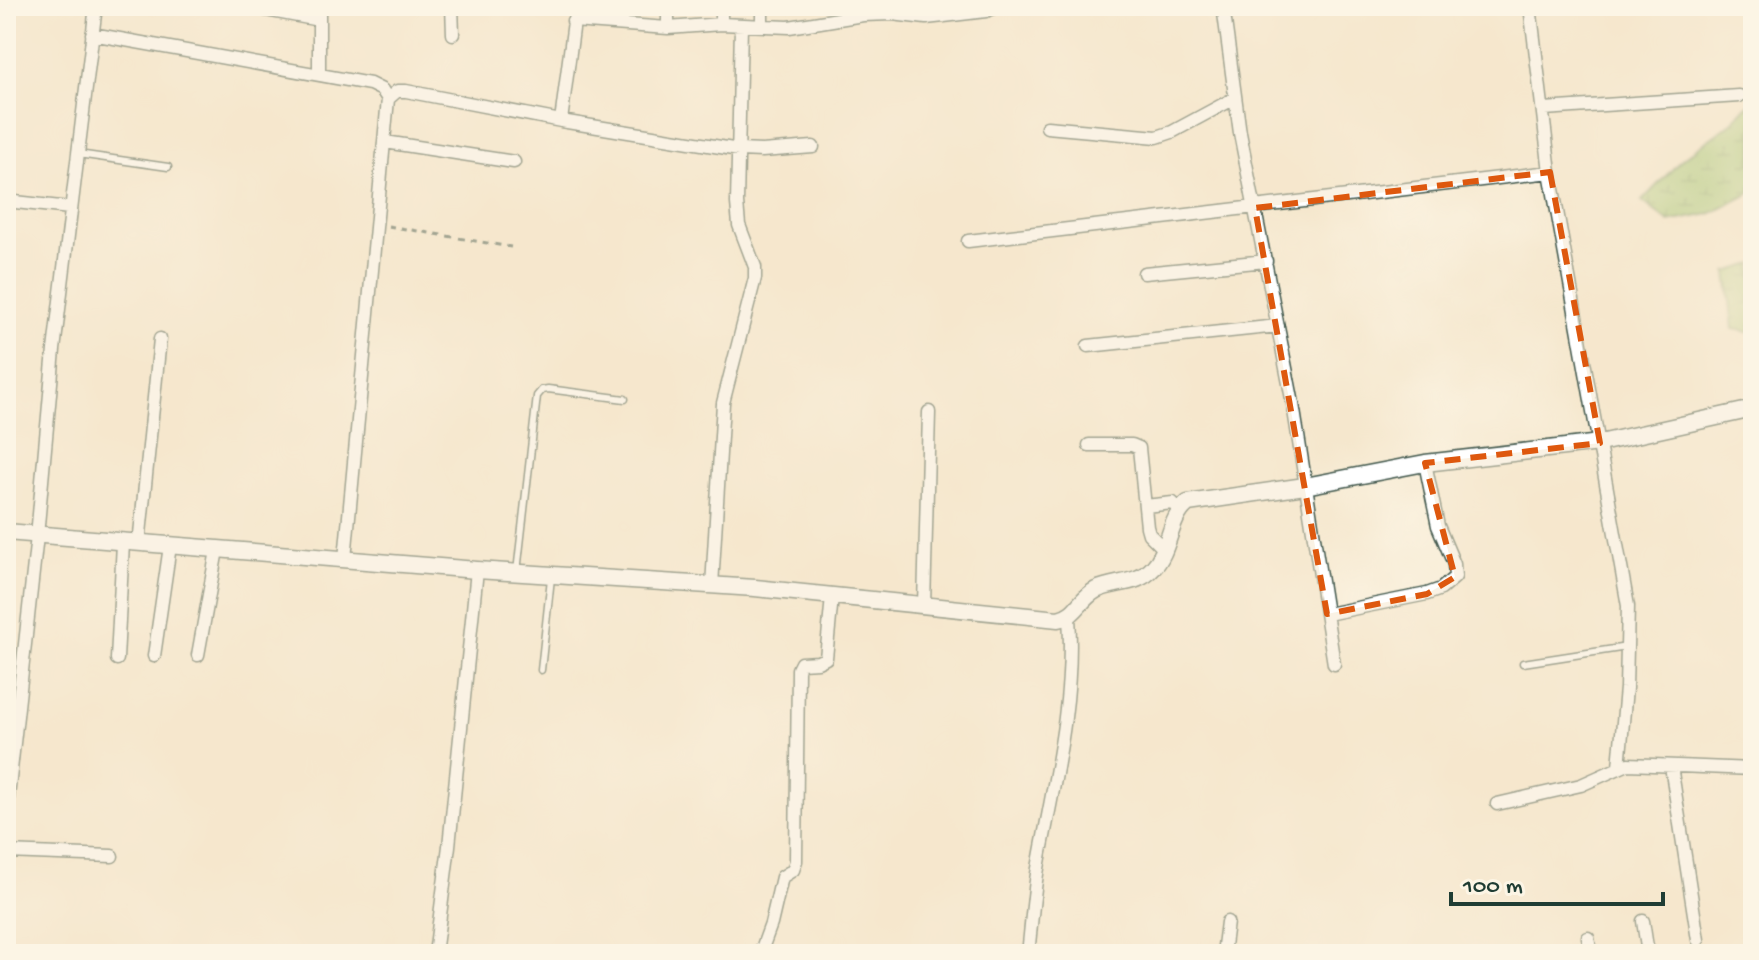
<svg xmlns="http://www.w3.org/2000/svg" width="1759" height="960" font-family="'Gochi Hand',sans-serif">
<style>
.wetland{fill:url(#wetland-marsh);stroke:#5e8152;stroke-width:2}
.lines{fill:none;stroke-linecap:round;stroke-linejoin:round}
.service-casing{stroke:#3f564b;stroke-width:9}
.minor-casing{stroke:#3f564b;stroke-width:15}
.tertiary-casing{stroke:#3f564b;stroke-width:19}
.path{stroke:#3f564b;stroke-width:3;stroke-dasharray:6 6;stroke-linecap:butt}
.service{stroke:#fff;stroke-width:6}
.minor{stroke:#fff;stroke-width:12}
.tertiary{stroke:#fff;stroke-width:16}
.marked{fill:none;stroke:#de580e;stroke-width:6;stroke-dasharray:16 10;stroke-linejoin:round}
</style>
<defs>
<pattern id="wetland-marsh" width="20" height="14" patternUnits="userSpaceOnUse" patternTransform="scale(2)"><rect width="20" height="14" fill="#9dc570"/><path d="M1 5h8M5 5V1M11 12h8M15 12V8" fill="none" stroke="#7fa15d"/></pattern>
</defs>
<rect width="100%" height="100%" fill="#fcf5e5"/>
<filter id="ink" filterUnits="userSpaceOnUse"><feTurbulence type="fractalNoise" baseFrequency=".0125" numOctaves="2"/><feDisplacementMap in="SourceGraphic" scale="16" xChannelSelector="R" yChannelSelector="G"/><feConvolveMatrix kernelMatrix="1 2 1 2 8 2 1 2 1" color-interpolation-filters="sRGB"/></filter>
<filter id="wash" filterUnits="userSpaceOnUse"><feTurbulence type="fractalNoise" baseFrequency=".006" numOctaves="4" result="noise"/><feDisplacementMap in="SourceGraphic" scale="32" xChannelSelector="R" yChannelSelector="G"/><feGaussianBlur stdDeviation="1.8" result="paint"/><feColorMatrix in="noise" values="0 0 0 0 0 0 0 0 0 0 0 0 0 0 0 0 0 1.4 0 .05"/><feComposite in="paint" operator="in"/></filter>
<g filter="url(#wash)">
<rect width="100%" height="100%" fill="#f5e7cd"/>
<!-- wetland -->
<path class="wetland" d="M1753,100V192L1710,214L1669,222L1642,201L1683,158L1729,125Z
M1753,264V333L1733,329L1727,272Z"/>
</g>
<g filter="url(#ink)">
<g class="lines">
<!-- service casing -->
<g class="service-casing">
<path id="service" d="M78,154L168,167
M517,572L537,396L542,390L548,389L625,399
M1523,663L1627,647
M541,670L551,578"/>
</g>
<!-- minor casing -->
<g class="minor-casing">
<path id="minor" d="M244,6L319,20
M452,6L453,34
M721,6V24
M762,6V25
M1223,6L1240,133L1293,404L1334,664
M1530,6L1550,172L1628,606L1626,688L1619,767
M573,21L668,28L721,24L789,27L863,15L892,14L926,18L944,16L986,11L1000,6
M668,28V6
M92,34L370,84L382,90L388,99L345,559
M319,75V6
M388,99L397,91H406L561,121L739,150L762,151L813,147
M1544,109L1739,96
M561,121L576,6
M1047,127L1157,137L1172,132L1235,98
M385,142L514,162
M6,201L70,208
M968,241L1550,172
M1144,273L1266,261
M1088,346L1278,326
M1089,445H1132L1139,448L1147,527L1149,534L1165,550
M1145,506L1173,503L1179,511
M139,544L160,339
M712,586L723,403L755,278V267L739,225L737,203L741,26
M924,606L929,412
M1327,614L1427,594L1441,589L1455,577L1454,564L1438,526L1425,463
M198,655L217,550
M154,656L170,546
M117,659L123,543
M1671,766L1698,940
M1497,804L1581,785L1628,764L1753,769
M6,815L37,536L54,350L96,6
M6,852L112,856
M1643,921L1648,954
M1588,938L1591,954
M435,954L449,846L477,570
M760,954L771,924L782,877L793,870L796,861L798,669L801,663L818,662L826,658L832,597
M1028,954C1031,927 1033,900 1037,874C1052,789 1075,703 1069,617
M1223,954L1227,922"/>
</g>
<!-- tertiary casing -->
<g class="tertiary-casing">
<path id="tertiary" d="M6,532L477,570L755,588L1058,619C1078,615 1079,599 1096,590C1115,581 1138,585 1153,568C1171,549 1168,519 1188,503L1305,486L1425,463L1600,443L1753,409"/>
</g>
<!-- path -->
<path class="path" d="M388,226L511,247"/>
<!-- service -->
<use href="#service" class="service"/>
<!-- minor -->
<use href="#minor" class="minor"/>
<!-- tertiary -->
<use href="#tertiary" class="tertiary"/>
</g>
</g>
<!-- marked area -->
<path d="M0 0H1759V960H0ZM1550,172L1600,443L1425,463L1455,577L1427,594L1327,614L1255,208Z" fill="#f5e7cd" fill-opacity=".55" fill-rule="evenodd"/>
<path class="marked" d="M1550,172L1600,443L1425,463L1455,577L1427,594L1327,614L1255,208Z"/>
<!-- margin -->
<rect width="1759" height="960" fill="none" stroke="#fcf5e5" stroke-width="32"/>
<!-- scale -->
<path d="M1451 892v12h212v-12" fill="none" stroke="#1f3d34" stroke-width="4"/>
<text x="1463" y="892" font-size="24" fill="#1f3d34" stroke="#fcf5e5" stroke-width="6" paint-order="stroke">100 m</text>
</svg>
